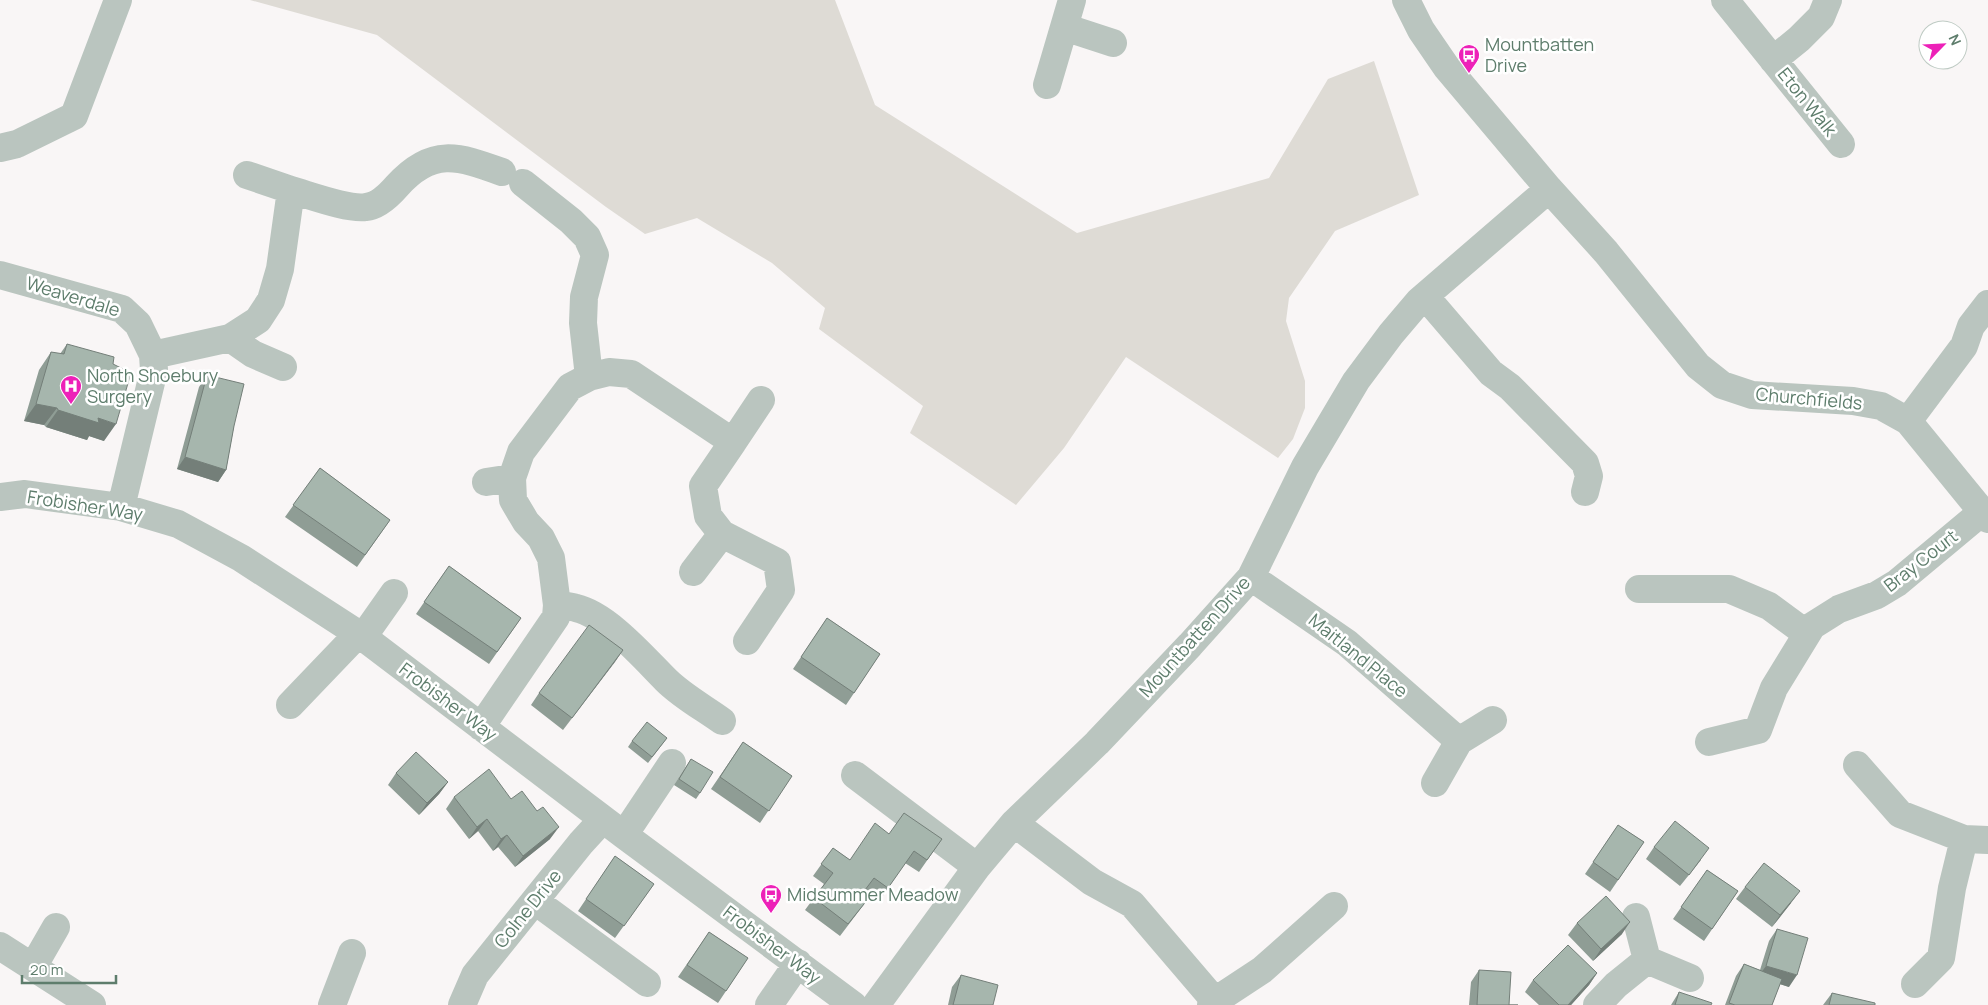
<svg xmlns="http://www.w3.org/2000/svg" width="1988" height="1005" font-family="Manrope,sans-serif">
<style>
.green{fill:#dedbd5}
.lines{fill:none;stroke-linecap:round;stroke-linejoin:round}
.minor{stroke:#bac5bf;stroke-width:28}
.wall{fill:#8f9d95}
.shaded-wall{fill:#747f79}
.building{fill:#a6b6ad;stroke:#747f79}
.labels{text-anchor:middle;stroke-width:5;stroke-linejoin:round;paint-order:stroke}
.poi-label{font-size:18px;fill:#5e7d6c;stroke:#fff;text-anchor:start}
.street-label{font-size:18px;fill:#5e7d6c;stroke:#fff}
</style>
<rect width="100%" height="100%" fill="#f9f6f6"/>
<!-- green -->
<path class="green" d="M250,0H835L875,105L1077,233L1269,178L1328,79L1374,61L1419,195L1335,231L1289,298L1286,321L1305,381V408L1293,439L1278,458L1126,357L1064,448L1016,505L910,433L923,406L819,329L825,308L772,263L697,218L645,234L606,207L377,35Z"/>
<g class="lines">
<!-- minor -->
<path class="minor" d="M1406,0L1421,30L1447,68L1549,189L1606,252L1698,366L1722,385L1752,395L1853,401L1881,406L1908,421L1988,519
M1725,0L1841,144
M1064,27L1113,43
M1773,60L1799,39L1821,17L1828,0
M1047,85L1072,0
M0,148L17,144L74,116L118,0
M523,183L571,221L587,237L595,255L584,297L583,323L589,377
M291,190C309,195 349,210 366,207C378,206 390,194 397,186C432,147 458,156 502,172
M0,275L122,309L138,324L153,355L154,370L121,507
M1425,296L1491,373L1510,387L1585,463L1589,476L1585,492
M230,338L253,354L283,367
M153,355L230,338L258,320L271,300L280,269L291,190L247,175
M1908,421L1964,346L1971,326L1988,304
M733,442L761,400
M486,482L512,478
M0,497L25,494L121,507L178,524L241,558L363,637L624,835L853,1005
M693,572L722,534
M1251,577L1347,643L1459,741L1493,720
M1639,589H1729L1769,606L1807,634
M557,605C563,606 570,606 576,608C607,615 644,658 666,680C682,696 704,708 722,721
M363,637L394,593
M290,705L358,634
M481,727L556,617L557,605L551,558L541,538L526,522L513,500L512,478L521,452L570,387L589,377L609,372L631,374L733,442L703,486L708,516L722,534L777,562L781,590L747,641
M1709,742L1758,730L1774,688L1812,626L1839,609L1877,595L1897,583L1982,512
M1857,765L1900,814L1964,839L1988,840
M855,775L977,867
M1435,783L1459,741
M1014,823L1092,882L1132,904L1215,1001L1211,1005
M624,835L672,763
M535,901L647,983
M0,946L92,1005
M1647,960L1690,978
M33,967L56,927
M1915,984L1941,958L1952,888L1964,839
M1215,1001L1262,970L1334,906
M332,1005L352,953
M462,1005L475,975L581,843L603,819
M769,1005L798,963
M876,1005L977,867L1014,823L1097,743L1190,645L1251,577L1305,467L1356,381L1391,334L1419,301L1549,189
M1597,1005L1616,985L1647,960L1636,917"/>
</g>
<!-- wall -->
<path class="wall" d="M67,344L113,364L104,441L89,436L87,440L46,427L44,425L24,421L39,370L51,352L60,354Z
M207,375L234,426L226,470L218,482L177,469L199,387Z
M320,468L390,520L357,567L285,517Z
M449,566L521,618L489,664L416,614Z
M827,618L880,654L846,705L793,669Z
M623,650L563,730L531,705L539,693Z
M667,738L648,763L628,747L632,741Z
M743,742L792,776L760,823L711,789Z
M691,759L700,793L696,799L674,785Z
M396,773L448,782L439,794L419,815L388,785Z
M454,797L511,799L550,839L515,867L498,847L493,851L478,831L469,839L446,809Z
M1618,825L1644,842L1610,892L1585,874Z
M889,834L942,839L919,872L905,863L880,900L866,890L863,895L868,899L840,936L805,910L824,884L813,876L833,848L850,860Z
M1654,847L1701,860L1680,886L1646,859Z
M615,856L654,884L615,938L578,911Z
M1707,870L1738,891L1704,941L1673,919Z
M1745,887L1791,903L1772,927L1736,899Z
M1577,923L1622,934L1593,961L1568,935Z
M1777,929L1789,987L1780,984L1772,1005H1725L1736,976L1744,964L1760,970L1769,941Z
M709,932L748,958L718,1003L678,977Z
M1479,970L1509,1005H1518H1469L1471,982Z
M1597,973L1589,985L1571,1005H1539L1525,992L1533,980Z
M961,975L993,1005H948L952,987Z
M1679,992L1711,1005H1671Z
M1832,993L1875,1005H1823Z"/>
<!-- shaded-wall -->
<path class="shaded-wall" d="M36,404L57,408L44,425L24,421Z
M58,410L98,418L116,424L104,441L89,436L87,440L46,427Z
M185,457L226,470L218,482L177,469Z
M623,650L615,662L563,730Z
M448,782L439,794L419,815L427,803Z
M487,819L478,831L469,839L477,827Z
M559,827L550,839L515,867L523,856Z
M507,835L498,847L493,851L501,839Z
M1800,891L1791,903L1772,927L1780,915Z
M1630,922L1622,934L1593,961L1601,949Z
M1766,966L1797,975L1789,987L1758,977Z
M1597,973L1589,985L1571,1005H1568Z"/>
<!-- building -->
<path class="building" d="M67,344L114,357L113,364L131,373L116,424L98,418L99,423L58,410L57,408L36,404L51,352L64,354Z
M207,375L244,384L234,426L226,470L185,457Z
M320,468L390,520L365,555L293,505Z
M449,566L521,618L497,652L424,602Z
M827,618L880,654L854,693L801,657Z
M589,625L623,650L572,718L539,693Z
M647,722L667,738L652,757L632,741Z
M743,742L792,776L769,811L720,777Z
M416,752L448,782L427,803L396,773Z
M691,759L713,772L700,793L679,779Z
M489,769L511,799L522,791L537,811L543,807L559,827L523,856L507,835L501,839L487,819L477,827L454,797Z
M904,813L942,839L927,860L914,851L888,888L874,878L862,894L868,899L848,924L814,898L833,873L821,864L833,848L850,860L875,823L889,834Z
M1675,821L1709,848L1689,875L1654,847Z
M1618,825L1644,842L1618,880L1593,862Z
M615,856L654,884L624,926L586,899Z
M1764,863L1800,891L1780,915L1745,887Z
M1707,870L1738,891L1712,929L1681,907Z
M1606,896L1630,922L1601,949L1577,923Z
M1777,929L1808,938L1797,975L1766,966Z
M709,932L748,958L726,991L687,965Z
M1568,945L1597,973L1568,1005H1559L1533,980Z
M1744,964L1782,979L1772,1005H1735L1729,1003Z
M1479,970L1511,972L1509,1005H1518H1477Z
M961,975L998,985L993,1005H953Z
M1679,992L1712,1003L1711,1005H1675Z
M1832,993L1875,1003V1005H1829Z"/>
<!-- icons -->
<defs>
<g id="bus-pin" transform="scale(1.125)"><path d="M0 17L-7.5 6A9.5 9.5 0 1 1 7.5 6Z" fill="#ed21b8" stroke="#fff"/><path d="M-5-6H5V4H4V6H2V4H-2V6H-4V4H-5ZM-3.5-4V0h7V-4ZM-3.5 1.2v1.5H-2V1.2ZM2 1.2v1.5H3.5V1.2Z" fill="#fff"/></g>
<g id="hospital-pin" transform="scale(1.125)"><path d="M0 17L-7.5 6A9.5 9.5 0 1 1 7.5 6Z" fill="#ed21b8" stroke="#fff"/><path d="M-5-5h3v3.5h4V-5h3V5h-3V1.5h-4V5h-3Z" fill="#fff"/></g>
</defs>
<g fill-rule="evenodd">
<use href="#bus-pin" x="1469" y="55"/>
<use href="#hospital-pin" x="71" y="386"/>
<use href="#bus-pin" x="771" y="895"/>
</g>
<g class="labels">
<!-- poi labels -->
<g class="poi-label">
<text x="1485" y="51">Mountbatten<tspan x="1485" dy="21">Drive</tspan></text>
<text x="87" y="382">North Shoebury<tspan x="87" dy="21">Surgery</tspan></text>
<text x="787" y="901">Midsummer Meadow</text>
</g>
<!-- street labels -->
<g class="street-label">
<text transform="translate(1807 102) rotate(51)" y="6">Eton Walk</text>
<text transform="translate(73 297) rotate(17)" y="6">Weaverdale</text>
<text transform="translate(1809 399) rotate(5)" y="6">Churchfields</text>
<text transform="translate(85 506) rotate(9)" y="6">Frobisher Way</text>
<text transform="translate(1921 561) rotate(-38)" y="6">Bray Court</text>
<text transform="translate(1195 637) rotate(-48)" y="6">Mountbatten Drive</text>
<text transform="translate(1358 656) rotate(39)" y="6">Maitland Place</text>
<text transform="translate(448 702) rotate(37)" y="6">Frobisher Way</text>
<text transform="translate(528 909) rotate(-51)" y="6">Colne Drive</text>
<text transform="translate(772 945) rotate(37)" y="6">Frobisher Way</text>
</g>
</g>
<!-- north arrow -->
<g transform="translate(1943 45) rotate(66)"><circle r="24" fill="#ffffff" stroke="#bfcbc4"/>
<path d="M0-4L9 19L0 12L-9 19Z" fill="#ed21b8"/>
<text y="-8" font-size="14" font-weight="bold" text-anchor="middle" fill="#5e7d6c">N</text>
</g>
<!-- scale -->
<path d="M22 975v8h94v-8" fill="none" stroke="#5e7d6c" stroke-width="2.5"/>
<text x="30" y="975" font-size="15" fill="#5e7d6c" stroke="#ffffff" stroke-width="4" paint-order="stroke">20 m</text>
</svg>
